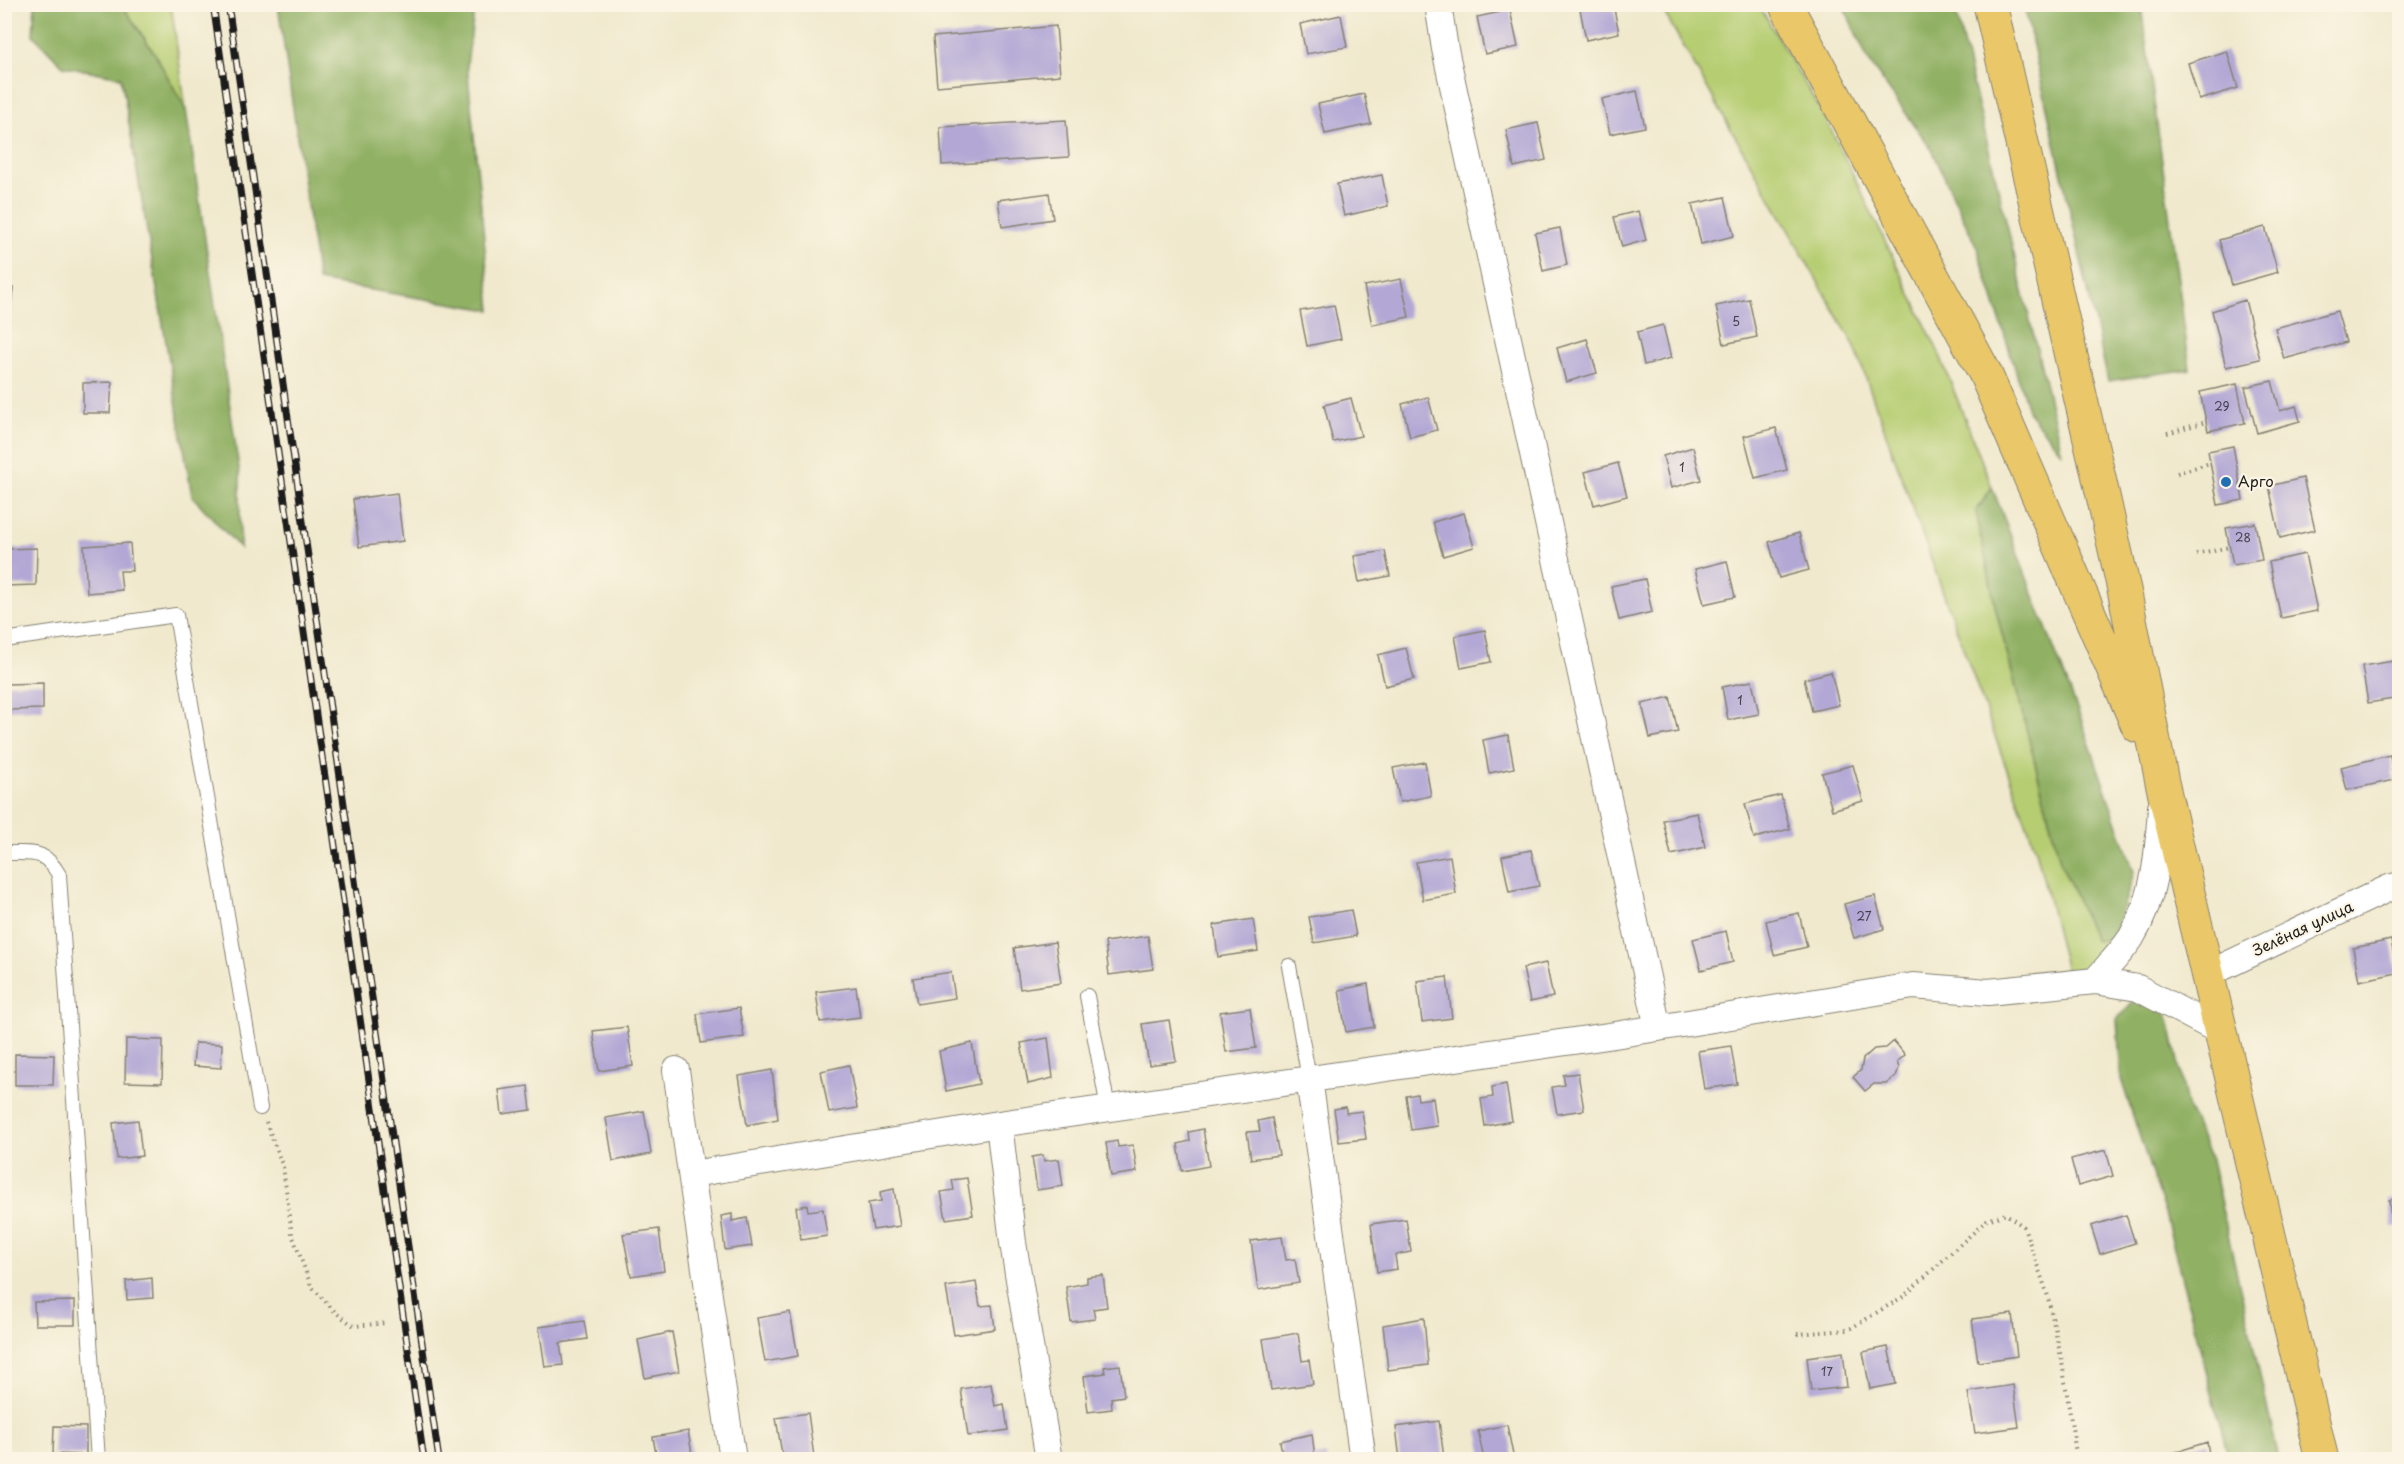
<svg xmlns="http://www.w3.org/2000/svg" width="2404" height="1464" font-family="'Playpen Sans',sans-serif">
<style>
.green{fill:#b6cd72;stroke:#697447;stroke-width:1.5}
.forest{fill:#90b064;stroke:#566640;stroke-width:1.5}
.building{fill:#b3a8d5}
.lines{fill:none;stroke-linecap:round;stroke-linejoin:round}
.service-casing{stroke:#868274;stroke-width:16}
.minor-casing{stroke:#868274;stroke-width:28}
.primary-casing{stroke:#868274;stroke-width:35}
.path{stroke:#868274;stroke-width:4;stroke-dasharray:1.5 4.5;stroke-linecap:butt}
.service{stroke:#fff;stroke-width:14}
.minor{stroke:#fff;stroke-width:26}
.primary{stroke:#eac769;stroke-width:33}
.rail-casing{stroke:#1c1c1c;stroke-width:7}
.rail{stroke:#fcf5e5;stroke-width:4.5;stroke-dasharray:14;stroke-linecap:butt}
.poi-dot{fill:#1f6fb2;stroke:#fcf5e5;stroke-width:2}
.labels{text-anchor:middle;stroke-width:4.5;stroke-linejoin:round;paint-order:stroke}
.number-label{font-size:12px;fill:#423f4a}
.poi-label{font-size:15px;fill:#1c1c1c;stroke:#fcf5e5;text-anchor:start}
.street-label{font-size:15px;fill:#1c1c1c;stroke:#fcf5e5}
</style>
<rect width="100%" height="100%" fill="#fcf5e5"/>
<filter id="ink" filterUnits="userSpaceOnUse"><feTurbulence type="fractalNoise" baseFrequency=".0167" numOctaves="2"/><feDisplacementMap in="SourceGraphic" scale="12" xChannelSelector="R" yChannelSelector="G"/><feConvolveMatrix kernelMatrix="1 2 1 2 8 2 1 2 1" color-interpolation-filters="sRGB"/></filter>
<filter id="wash" filterUnits="userSpaceOnUse"><feTurbulence type="fractalNoise" baseFrequency=".008" numOctaves="4" result="noise"/><feDisplacementMap in="SourceGraphic" scale="24" xChannelSelector="R" yChannelSelector="G"/><feGaussianBlur stdDeviation="1.35" result="paint"/><feColorMatrix in="noise" values="0 0 0 0 0 0 0 0 0 0 0 0 0 0 0 0 0 1.4 0 .05"/><feComposite in="paint" operator="in"/></filter>
<g filter="url(#wash)">
<rect width="100%" height="100%" fill="#f0e9cd"/>
<!-- green -->
<path class="green" d="M122,5H171L186,110L155,54Z
M1660,5H1759L1829,125L1939,353L1992,487L1976,512L1996,610L2060,861L2095,941L2114,938C2098,961 2097,968 2067,974L2036,850L1854,345Z"/>
<!-- forest -->
<path class="forest" d="M35,4L122,5L155,54L186,110L240,475V548L192,496L121,77L63,66L33,35Z
M278,5H475L467,64L491,310L318,281Z
M1843,5H1954L2062,453L2029,413L1978,250L1932,150L1868,60Z
M2024,5H2141L2190,369L2108,381Z
M1992,487L2081,719L2134,872L2114,938L2095,941L2060,861L1996,610L1976,512Z
M2135,999L2161,1005L2169,1019L2187,1105L2211,1160L2279,1459H2229L2165,1214L2121,1079L2117,1019Z"/>
<g id="blocks">
<!-- building -->
<path class="building" d="M1579,4H1613L1619,33L1586,40Z
M1510,10L1518,47L1485,54L1477,17Z
M1341,15L1347,47L1306,54L1300,24Z
M1056,26L1060,75L937,86L933,37Z
M2227,51L2238,88L2199,100L2188,63Z
M1637,91L1645,127L1610,134L1602,99Z
M1364,94L1371,124L1325,134L1318,104Z
M1066,120L1069,157L942,165L940,127Z
M1538,123L1546,160L1514,167L1506,130Z
M1382,175L1388,206L1344,216L1337,184Z
M1049,193L1053,219L1002,227L998,200Z
M1725,197L1734,236L1701,244L1692,204Z
M1638,211L1646,240L1622,247L1614,217Z
M2265,227L2278,272L2232,285L2219,240Z
M1560,228L1567,265L1543,271L1535,233Z
M1401,279L1409,317L1372,325L1364,286Z
M4,288H13L9,324H4Z
M1749,299L1757,337L1724,344L1716,306Z
M2245,300L2260,359L2226,367L2212,311Z
M1334,305L1341,339L1307,346L1300,311Z
M2337,311L2346,342L2284,359L2275,328Z
M1663,325L1671,358L1644,365L1637,332Z
M1587,339L1597,373L1566,382L1557,348Z
M2272,381L2280,411L2296,406L2300,421L2257,433L2245,387Z
M112,382L110,413H83V383Z
M2237,384L2245,423L2208,431L2200,392Z
M1428,397L1437,430L1410,437L1402,404Z
M1351,398L1361,436L1333,442L1324,405Z
M1776,428L1787,470L1755,478L1744,436Z
M2233,446L2243,500L2218,505L2208,451Z
M1693,447L1701,480L1671,488L1663,456Z
M1618,463L1627,496L1594,505L1585,472Z
M2303,478L2315,530L2280,538L2269,486Z
M397,493L403,541L359,547L353,499Z
M1464,513L1474,547L1443,556L1433,522Z
M2255,523L2262,560L2233,565L2226,528Z
M1799,533L1809,570L1779,578L1769,542Z
M130,543L132,571H120L122,590L87,593L84,546Z
M37,548L36,585L4,586V549Z
M1385,551L1390,576L1359,582L1354,556Z
M2305,554L2317,611L2281,618L2269,562Z
M1727,561L1735,597L1704,604L1695,569Z
M1645,579L1652,612L1619,620L1611,586Z
M1485,630L1491,662L1461,668L1455,636Z
M1406,648L1414,679L1385,686L1378,655Z
M2400,660V679H2398L2400,698L2368,703L2362,666Z
M1831,672L1839,705L1812,711L1804,679Z
M1752,681L1759,714L1728,720L1722,687Z
M43,683V709L8,710L7,684Z
M1670,697L1678,732L1650,738L1642,704Z
M1508,735L1514,768L1489,773L1483,740Z
M2390,755L2394,780L2347,790L2341,767Z
M1425,762L1431,796L1400,802L1393,768Z
M1853,765L1863,801L1832,810L1822,773Z
M1781,795L1790,829L1754,838L1745,804Z
M1697,813L1705,847L1671,855L1663,820Z
M1531,850L1539,886L1509,892L1502,856Z
M1450,856L1456,894L1423,900L1416,862Z
M1875,896L1884,929L1854,938L1844,904Z
M1351,910L1356,936L1314,943L1309,917Z
M1799,913L1807,947L1774,955L1766,921Z
M1253,919L1258,951L1218,957L1214,925Z
M1726,931L1733,962L1701,970L1693,939Z
M1148,936L1153,969L1109,975L1105,942Z
M2391,940L2397,973L2359,981L2353,948Z
M1055,942L1061,983L1020,989L1014,948Z
M1546,963L1553,997L1530,1002L1523,968Z
M951,972L955,998L917,1004L913,978Z
M1447,977L1452,1018L1422,1022L1417,981Z
M1368,984L1374,1027L1346,1032L1339,990Z
M856,987L860,1017L820,1022L816,992Z
M739,1008L744,1037L701,1043L697,1014Z
M1250,1008L1256,1048L1226,1052L1220,1012Z
M1169,1020L1176,1061L1149,1065L1142,1024Z
M627,1027L633,1066L599,1071L593,1031Z
M1048,1038L1053,1078L1028,1084L1021,1043Z
M126,1039L163,1040L162,1083L125,1082Z
M1894,1041L1905,1055L1897,1062L1899,1068L1896,1076L1886,1084H1874L1865,1091L1853,1077L1861,1070L1863,1059L1874,1049L1886,1048Z
M195,1043L222,1044L221,1068L193,1066Z
M972,1043L979,1084L946,1091L939,1051Z
M1731,1046L1737,1084L1704,1089L1698,1051Z
M15,1054L54,1055L53,1085H15Z
M849,1065L857,1108L829,1113L821,1071Z
M772,1070L778,1119L747,1125L739,1076Z
M1578,1073L1584,1110L1557,1114L1552,1087L1565,1085L1563,1075Z
M1506,1084L1512,1121L1485,1126L1481,1099L1493,1097L1492,1087Z
M528,1086L531,1110L502,1114L499,1090Z
M1417,1094L1418,1100L1433,1098L1437,1126L1411,1130L1406,1096Z
M1346,1107V1113L1362,1111L1366,1139L1339,1142L1334,1109Z
M644,1111L651,1154L613,1161L606,1118Z
M1272,1118L1279,1155L1251,1159L1247,1132L1260,1131L1258,1121Z
M138,1120L142,1156L117,1159L113,1123Z
M1203,1129L1209,1166L1182,1171L1178,1144L1190,1141L1189,1132Z
M1117,1141L1118,1147L1133,1145L1137,1172L1111,1176L1106,1143Z
M2106,1150L2113,1176L2078,1186L2071,1159Z
M1043,1155L1044,1161L1059,1159L1063,1186L1037,1190L1032,1157Z
M967,1178L973,1215L946,1219L941,1192L954,1190L952,1180Z
M894,1189L900,1226L873,1230L868,1203L881,1201L880,1192Z
M2400,1199V1226L2392,1227L2389,1200Z
M807,1205L808,1211L823,1209L827,1236L801,1240L796,1207Z
M732,1214V1221L747,1218L752,1246L725,1250L721,1216Z
M2126,1215L2135,1243L2100,1254L2091,1226Z
M1406,1219L1411,1252L1395,1255L1397,1269L1377,1272L1371,1224Z
M659,1229L664,1271L631,1276L623,1234Z
M1282,1237L1286,1260L1295,1259L1299,1283L1258,1290L1251,1241Z
M1103,1275L1107,1307L1093,1309L1095,1319L1071,1322L1066,1287L1087,1283V1277Z
M152,1278L153,1298L127,1300L126,1281Z
M976,1282L980,1306L992,1305L995,1329L954,1335L946,1287Z
M75,1301V1325H35L34,1302Z
M790,1312L798,1356L765,1362L757,1318Z
M2012,1314L2017,1356L1978,1362L1972,1319Z
M1424,1318L1428,1365L1388,1370L1383,1325Z
M584,1321L587,1339L560,1343L563,1365L545,1367L539,1327Z
M672,1332L679,1371L645,1378L638,1340Z
M1298,1333L1302,1361L1309,1360L1313,1384L1271,1390L1263,1339Z
M1888,1347L1896,1384L1870,1389L1863,1352Z
M1843,1352L1847,1387L1811,1391L1807,1357Z
M1120,1365L1124,1396L1111,1398L1112,1409L1088,1412L1084,1376L1105,1373L1104,1367Z
M991,1384L995,1406L1004,1404L1008,1430L968,1436L961,1389Z
M2013,1385L2019,1427L1975,1433L1968,1392Z
M808,1413L814,1457L783,1460L776,1418Z
M1439,1421L1444,1458L1400,1460L1396,1427Z
M1507,1425L1514,1460H1484L1478,1431Z
M54,1426L86,1427V1455L53,1454Z
M688,1431L693,1460H657L653,1437Z
M1312,1434L1315,1457L1326,1455L1327,1460H1283L1280,1441Z
M2207,1442L2210,1460H2174L2173,1453Z"/>
</g>
</g>
<g filter="url(#ink)">
<use href="#blocks" fill-opacity="0" stroke="#868274" stroke-width="1.5"/>
<g class="lines">
<!-- service casing -->
<g class="service-casing">
<path id="service" d="M4,640L176,615L260,1108
M4,853C32,854 44,848 59,875L98,1460
M1289,966L1309,1079
M1087,996L1108,1108"/>
</g>
<!-- minor casing -->
<g class="minor-casing">
<path id="minor" d="M1438,4L1445,49L1658,1028
M2206,975L2389,888L2400,885
M2095,981C2107,967 2121,953 2131,938C2156,897 2158,853 2161,807
M676,1070L733,1460
M1309,1079L1363,1460
M999,1124L1013,1243L1049,1460
M692,1174L999,1124L1615,1035L1913,986L1988,992L2095,981L2138,988L2221,1032"/>
</g>
<!-- primary casing -->
<g class="primary-casing">
<path id="primary" d="M1785,4L1985,373L2138,726
M1990,4L2099,478L2125,594L2162,782L2322,1460"/>
</g>
<!-- path -->
<path class="path" d="M2167,433L2206,422
M2177,473L2210,463
M2196,554L2230,547
M266,1122L283,1167L292,1234L311,1286L336,1313L354,1326L387,1323
M1797,1334L1848,1330L1904,1296L1987,1220L2006,1214L2024,1227L2047,1293L2062,1362L2077,1460"/>
<!-- service -->
<use href="#service" class="service"/>
<!-- minor -->
<use href="#minor" class="minor"/>
<!-- primary -->
<use href="#primary" class="primary"/>
<!-- rail casing -->
<g class="rail-casing">
<path id="rail" d="M213,4L424,1460
M228,4L439,1460"/>
</g>
<!-- rail -->
<use href="#rail" class="rail"/>
</g>
</g>
<!-- markers -->
<circle class="poi-dot" cx="2226" cy="482" r="6"/>
<g class="labels">
<!-- number labels -->
<g class="number-label">
<text x="1736" y="326">5</text>
<text x="2222" y="411">29</text>
<text x="1682" y="472">1</text>
<text x="2243" y="542">28</text>
<text x="1740" y="705">1</text>
<text x="1864" y="921">27</text>
<text x="1827" y="1376">17</text>
</g>
<!-- poi labels -->
<g class="poi-label">
<text x="2238" y="487">Арго</text>
</g>
<!-- street labels -->
<g class="street-label">
<text transform="translate(2303 929) rotate(-25)" y="5">Зелёная улица</text>
</g>
</g>
<!-- margin -->
<rect width="2404" height="1464" fill="none" stroke="#fcf5e5" stroke-width="24"/>
</svg>
